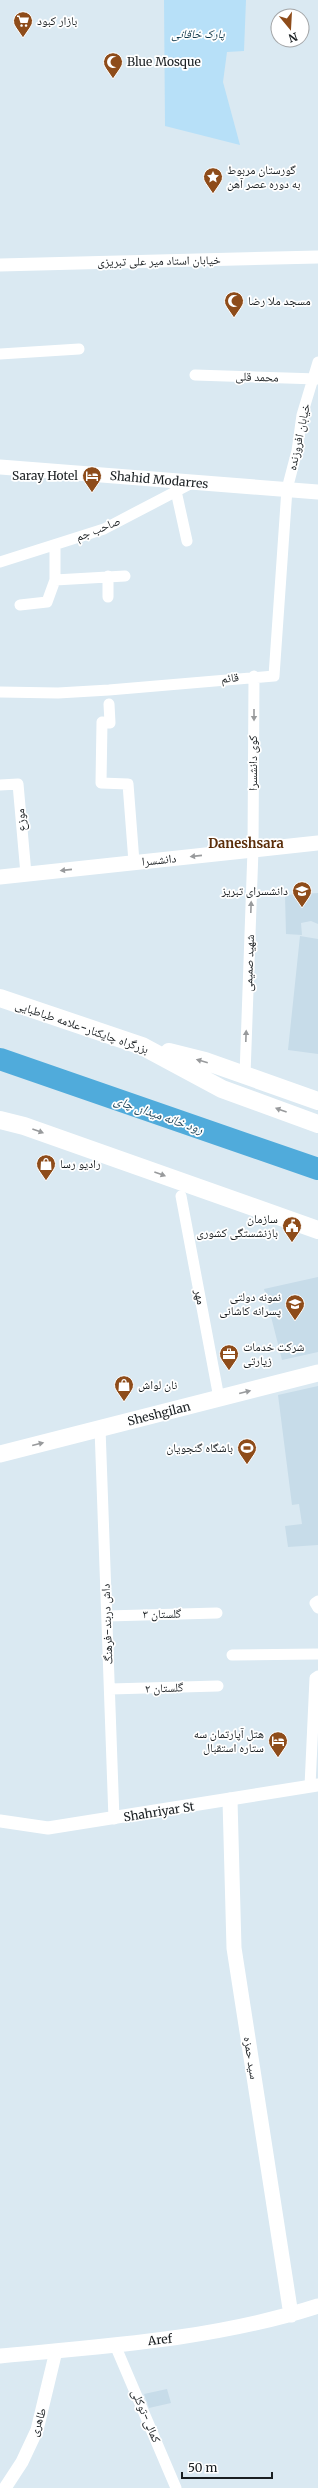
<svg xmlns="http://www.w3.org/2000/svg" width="318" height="2488" font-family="Merriweather,'Noto Naskh Arabic',serif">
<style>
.built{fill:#c7dce9}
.green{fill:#b7e0f8}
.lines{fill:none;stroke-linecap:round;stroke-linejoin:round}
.river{stroke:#50abdb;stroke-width:22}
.minor{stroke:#fff;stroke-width:11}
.tertiary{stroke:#fff;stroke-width:13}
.secondary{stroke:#fff;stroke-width:15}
.primary{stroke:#fff;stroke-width:17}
.trunk{stroke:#fff;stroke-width:18}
.oneway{fill:#989a9c}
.labels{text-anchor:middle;stroke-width:3.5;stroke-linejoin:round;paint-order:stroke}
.poi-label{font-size:12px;fill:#1a1f22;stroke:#fff;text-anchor:start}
.park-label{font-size:12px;font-style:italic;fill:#093346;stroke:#fff}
.street-label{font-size:12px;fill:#1a1f22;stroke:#fff}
.neighbourhood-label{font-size:13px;font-weight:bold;fill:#5b2e0a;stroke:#fff}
.water-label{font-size:13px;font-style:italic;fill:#234a5f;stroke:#fff}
</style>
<rect width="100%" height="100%" fill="#dae9f2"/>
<!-- built -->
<path class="built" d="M318,893V924L311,921L301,923L302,935L286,934L285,895Z
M300,936L318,939V1054L288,1050Z
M318,1277V1352L282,1360L264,1289Z
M318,1386V1545L288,1547L285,1526L302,1524L299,1504L292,1505L278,1395Z
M167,2389L171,2403L149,2408L144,2394Z"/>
<!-- green -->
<path class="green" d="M164,0H246L244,51L227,52L223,82L240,145L165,126Z"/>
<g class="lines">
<!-- river -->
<path class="river" d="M0,1059L318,1169"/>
<!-- minor -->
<path class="minor" d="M0,354L79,349
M195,375L318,379
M176,491L187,541
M0,562L104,529L192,483
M55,580L125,576
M108,597V576
M20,605L47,602L55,580V545
M0,692L58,693L109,690L274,676L287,489L297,451L302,415L318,362
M109,704L110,723L102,722L101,783L128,784L134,862
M0,785L18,784L26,874
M245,1075L253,850L254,676
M181,1196L219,1398
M100,1428L114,1819
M318,1601L315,1603L318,1608
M107,1616L217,1613
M232,1655L318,1654
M110,1689L218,1686
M310,1786L315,1678L318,1676
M115,2345L176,2488"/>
<!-- tertiary -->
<path class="tertiary" d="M0,265L318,257
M0,1821L48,1828L318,1785
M5,2488L22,2462L37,2430L56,2351"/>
<!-- secondary -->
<path class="secondary" d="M0,467L318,492
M0,877L318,843
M230,1800L234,1948L291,2315
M0,2356C107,2346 216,2339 318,2306"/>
<!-- primary -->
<path class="primary" d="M0,1454L318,1373"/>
<!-- trunk -->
<path class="trunk" d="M0,998L142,1046L222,1089L318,1124
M169,1052L205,1061L318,1101
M0,1120L24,1126L318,1230"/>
</g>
<!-- one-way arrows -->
<defs><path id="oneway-solid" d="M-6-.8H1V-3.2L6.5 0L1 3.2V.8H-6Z"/></defs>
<g class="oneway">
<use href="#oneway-solid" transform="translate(254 715) rotate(90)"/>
<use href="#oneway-solid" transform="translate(196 856) rotate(174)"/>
<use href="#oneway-solid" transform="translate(66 870) rotate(174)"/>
<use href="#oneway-solid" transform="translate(251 907) rotate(-88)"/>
<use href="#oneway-solid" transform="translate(246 1036) rotate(-88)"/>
<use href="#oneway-solid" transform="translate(202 1061) rotate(-164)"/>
<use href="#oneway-solid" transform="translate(281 1110) rotate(-160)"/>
<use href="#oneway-solid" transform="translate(38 1131) rotate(20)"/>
<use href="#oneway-solid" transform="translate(160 1174) rotate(20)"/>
<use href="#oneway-solid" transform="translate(245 1392) rotate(-14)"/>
<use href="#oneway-solid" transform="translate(38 1444) rotate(-14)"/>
</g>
<!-- icons -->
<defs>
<g id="supermarket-pin" transform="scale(1)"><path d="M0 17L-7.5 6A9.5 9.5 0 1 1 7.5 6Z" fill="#8e4c1a" stroke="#fff"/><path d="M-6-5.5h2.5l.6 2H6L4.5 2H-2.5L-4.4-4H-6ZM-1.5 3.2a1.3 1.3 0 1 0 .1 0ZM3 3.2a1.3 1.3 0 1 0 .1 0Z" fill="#fff"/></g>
<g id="mosque-pin" transform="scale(1)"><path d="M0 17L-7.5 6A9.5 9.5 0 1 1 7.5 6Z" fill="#8e4c1a" stroke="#fff"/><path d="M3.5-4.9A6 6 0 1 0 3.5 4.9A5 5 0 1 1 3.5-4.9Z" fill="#fff"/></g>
<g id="sight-pin" transform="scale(1)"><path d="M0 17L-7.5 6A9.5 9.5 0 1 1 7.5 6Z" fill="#8e4c1a" stroke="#fff"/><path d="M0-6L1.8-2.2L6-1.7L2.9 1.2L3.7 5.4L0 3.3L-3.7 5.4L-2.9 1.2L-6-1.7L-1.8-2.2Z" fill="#fff"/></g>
<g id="hotel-pin" transform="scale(1)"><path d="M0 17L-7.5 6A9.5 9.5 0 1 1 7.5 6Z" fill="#8e4c1a" stroke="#fff"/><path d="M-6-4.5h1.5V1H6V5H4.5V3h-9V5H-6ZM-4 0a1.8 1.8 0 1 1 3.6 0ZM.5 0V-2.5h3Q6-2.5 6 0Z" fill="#fff"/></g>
<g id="university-pin" transform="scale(1)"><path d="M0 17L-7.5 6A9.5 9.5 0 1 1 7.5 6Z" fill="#8e4c1a" stroke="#fff"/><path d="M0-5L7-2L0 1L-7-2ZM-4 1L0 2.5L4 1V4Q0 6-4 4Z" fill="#fff"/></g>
<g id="shop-pin" transform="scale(1)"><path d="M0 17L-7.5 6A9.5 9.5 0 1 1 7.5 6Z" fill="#8e4c1a" stroke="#fff"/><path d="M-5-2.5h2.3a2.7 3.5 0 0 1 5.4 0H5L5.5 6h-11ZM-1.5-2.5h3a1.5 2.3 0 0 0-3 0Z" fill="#fff"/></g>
<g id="civic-pin" transform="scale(1)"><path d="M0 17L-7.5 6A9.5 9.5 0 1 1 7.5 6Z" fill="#8e4c1a" stroke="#fff"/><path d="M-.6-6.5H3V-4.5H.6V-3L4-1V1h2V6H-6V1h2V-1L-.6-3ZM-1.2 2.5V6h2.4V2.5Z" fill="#fff"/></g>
<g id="school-pin" transform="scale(1)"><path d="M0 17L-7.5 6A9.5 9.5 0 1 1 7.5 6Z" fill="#8e4c1a" stroke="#fff"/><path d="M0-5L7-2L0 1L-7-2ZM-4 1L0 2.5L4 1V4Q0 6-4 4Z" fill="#fff"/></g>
<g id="office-pin" transform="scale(1)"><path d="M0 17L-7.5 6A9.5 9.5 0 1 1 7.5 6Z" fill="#8e4c1a" stroke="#fff"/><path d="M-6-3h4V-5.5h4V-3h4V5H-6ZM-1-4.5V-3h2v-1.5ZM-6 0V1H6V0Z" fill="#fff"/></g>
<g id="stadium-pin" transform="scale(1)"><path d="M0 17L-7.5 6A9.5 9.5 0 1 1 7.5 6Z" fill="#8e4c1a" stroke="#fff"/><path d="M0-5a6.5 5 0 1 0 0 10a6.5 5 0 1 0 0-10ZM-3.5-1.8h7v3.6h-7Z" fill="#fff"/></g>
</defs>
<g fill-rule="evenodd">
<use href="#supermarket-pin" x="23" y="21"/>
<use href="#mosque-pin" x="113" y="62"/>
<use href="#sight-pin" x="213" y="177"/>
<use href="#mosque-pin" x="234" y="301"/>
<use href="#hotel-pin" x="92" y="476"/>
<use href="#university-pin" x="302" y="891"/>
<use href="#shop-pin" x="46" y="1164"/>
<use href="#civic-pin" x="292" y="1226"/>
<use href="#school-pin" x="295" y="1304"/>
<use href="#office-pin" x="229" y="1354"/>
<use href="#shop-pin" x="124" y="1385"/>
<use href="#stadium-pin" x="247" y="1448"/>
<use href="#hotel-pin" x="278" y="1741"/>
</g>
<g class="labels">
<!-- poi labels -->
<g class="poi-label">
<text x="37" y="25">بازار کبود</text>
<text x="127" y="66">Blue Mosque</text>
<text x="227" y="174">گورستان مربوط<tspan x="227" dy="14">به دوره عصر آهن</tspan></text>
<text x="248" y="305">مسجد ملا رضا</text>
<text x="78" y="480" text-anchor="end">Saray Hotel</text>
<text x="288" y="895" text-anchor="end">دانشسرای تبریز</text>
<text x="60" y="1168">رادیو رسا</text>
<text x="278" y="1223" text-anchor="end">سازمان<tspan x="278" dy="14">بازنشستگی کشوری</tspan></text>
<text x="281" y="1301" text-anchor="end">نمونه دولتی<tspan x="281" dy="14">پسرانه کاشانی</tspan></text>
<text x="243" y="1351">شرکت خدمات<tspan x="243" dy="14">زیارتی</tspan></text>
<text x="138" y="1389">نان لواش</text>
<text x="233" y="1452" text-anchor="end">باشگاه گنجویان</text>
<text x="264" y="1738" text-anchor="end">هتل آپارتمان سه<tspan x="264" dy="14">ستاره استقبال</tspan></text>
</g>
<!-- park labels -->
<g class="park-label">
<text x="198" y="38">پارک خاقانی</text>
</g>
<!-- street labels -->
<g class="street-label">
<text transform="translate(159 261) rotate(-1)" y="4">خیابان استاد میر علی تبریزی</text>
<text transform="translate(257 377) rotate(2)" y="4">محمد قلی</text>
<text transform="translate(299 437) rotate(-78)" y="4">خیابان افروزنده</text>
<text transform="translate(159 480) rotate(5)" y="4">Shahid Modarres</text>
<text transform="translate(98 529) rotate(-22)" y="4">صاحب جم</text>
<text transform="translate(230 678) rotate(-6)" y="4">قائم</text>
<text transform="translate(253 763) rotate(-90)" y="4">کوی دانشسرا</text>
<text transform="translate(21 820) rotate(-95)" y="4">موزع</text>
<text transform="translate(159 860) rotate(-6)" y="4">دانشسرا</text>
<text transform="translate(249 963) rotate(-88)" y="4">شهید صمیمی</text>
<text transform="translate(82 1027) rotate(19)" y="4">بزرگراه چایکنار-علامه طباطبایی</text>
<text transform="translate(200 1297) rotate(80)" y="4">مهر</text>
<text transform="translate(159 1414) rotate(-14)" y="4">Sheshgilan</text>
<text transform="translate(162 1614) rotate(-1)" y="4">گلستان ۳</text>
<text transform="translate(107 1624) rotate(-92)" y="4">داش دربند-فرهنگ</text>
<text transform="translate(164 1688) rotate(-2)" y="4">گلستان ۲</text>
<text transform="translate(159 1812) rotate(-9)" y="4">Shahriyar St</text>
<text transform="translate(251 2058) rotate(81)" y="4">سید حمزه</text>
<text transform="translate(160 2340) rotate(-6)" y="4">Aref</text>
<text transform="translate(146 2416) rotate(67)" y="4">کمالی-توکلی</text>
<text transform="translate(38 2422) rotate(-71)" y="4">طاهری</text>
</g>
<!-- neighbourhood labels -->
<g class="neighbourhood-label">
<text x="246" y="848">Daneshsara</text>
</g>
<!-- water labels -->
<g class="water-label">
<text transform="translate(159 1114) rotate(19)" y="5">رود خانه میدان چای</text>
</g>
</g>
<!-- north arrow -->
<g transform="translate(290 28) rotate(162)"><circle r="19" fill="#ffffff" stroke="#a3a5a7"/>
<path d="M0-3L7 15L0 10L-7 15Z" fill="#8e4c1a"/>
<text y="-6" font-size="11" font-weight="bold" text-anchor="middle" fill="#1a1f22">N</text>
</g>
<!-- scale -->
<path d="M182 2472v6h90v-6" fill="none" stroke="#1a1f22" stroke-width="2"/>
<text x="188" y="2472" font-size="12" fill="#1a1f22" stroke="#ffffff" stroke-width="3" paint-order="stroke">50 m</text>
</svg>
